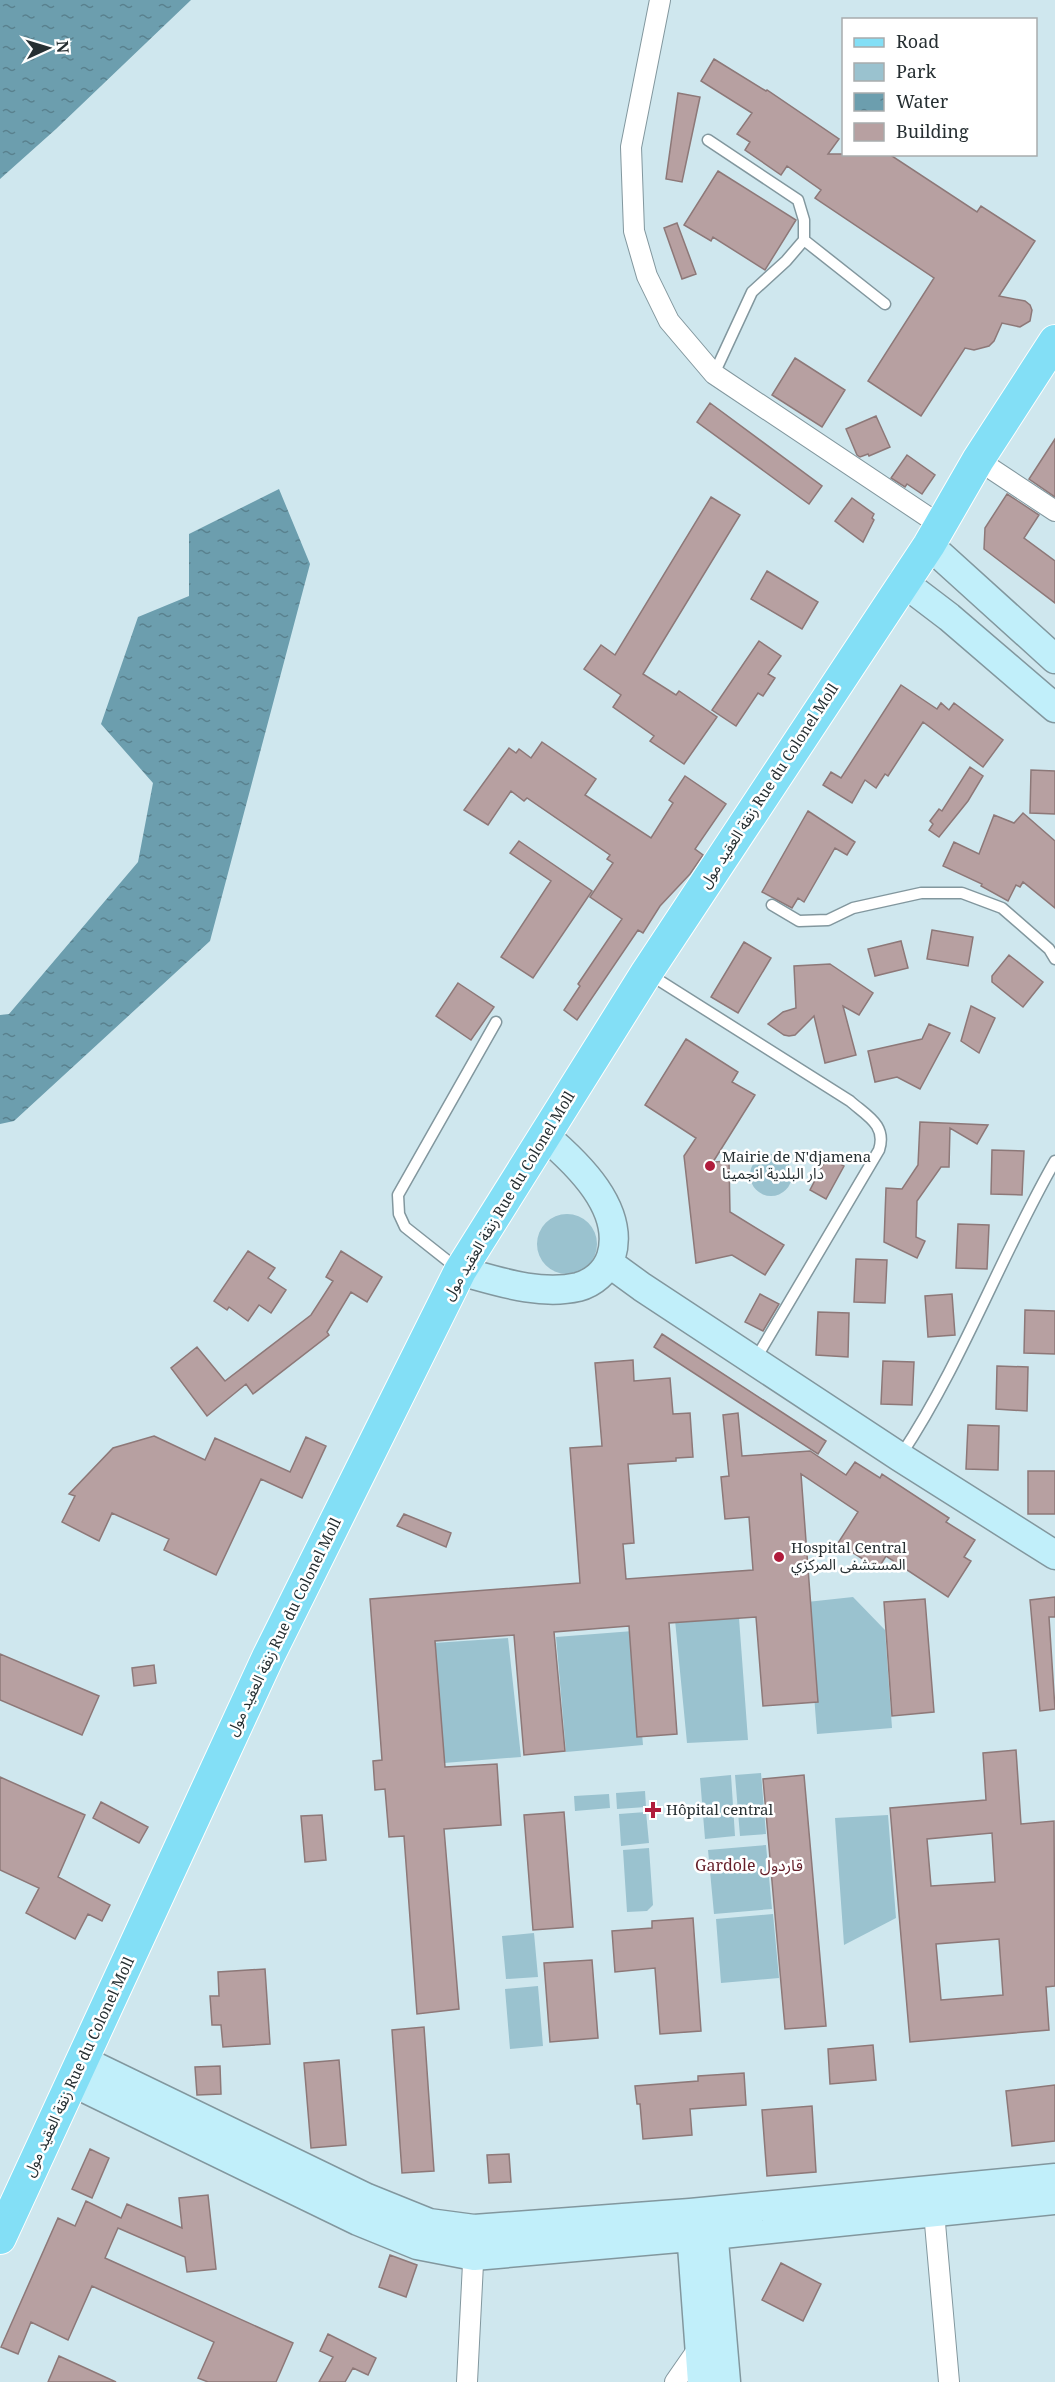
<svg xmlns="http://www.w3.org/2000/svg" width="1055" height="2382" font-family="'Noto Serif','Noto Sans Arabic',serif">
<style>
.green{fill:#9ac2cf}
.water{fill:url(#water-ripples)}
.building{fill:#b7a0a1;stroke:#8d7878;stroke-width:1.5;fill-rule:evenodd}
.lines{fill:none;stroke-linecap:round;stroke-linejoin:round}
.lane-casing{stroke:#82979e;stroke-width:13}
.street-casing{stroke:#82979e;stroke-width:22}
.secondary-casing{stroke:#82979e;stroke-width:31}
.primary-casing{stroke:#fff;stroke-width:34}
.lane{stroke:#fff;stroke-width:10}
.street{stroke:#fff;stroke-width:20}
.secondary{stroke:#c1effa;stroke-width:28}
.primary{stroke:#83dff6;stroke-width:32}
.poi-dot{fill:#b01c3c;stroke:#fff;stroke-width:2}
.labels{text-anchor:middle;stroke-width:5;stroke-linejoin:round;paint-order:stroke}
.street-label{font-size:15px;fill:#262f32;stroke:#fff}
.poi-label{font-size:15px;fill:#262f32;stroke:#fff;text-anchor:start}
.neighbourhood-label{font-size:16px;fill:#651f29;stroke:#fff}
</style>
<defs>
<pattern id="water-ripples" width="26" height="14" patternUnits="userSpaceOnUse" patternTransform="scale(1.5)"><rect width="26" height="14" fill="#6c9eae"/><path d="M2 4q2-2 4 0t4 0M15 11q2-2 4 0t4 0" fill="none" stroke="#59818e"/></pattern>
</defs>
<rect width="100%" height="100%" fill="#cfe7ee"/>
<!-- green -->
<path class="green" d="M750 1175a21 21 0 1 1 42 0a21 21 0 1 1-42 0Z
M537 1244a30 30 0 1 1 60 0a30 30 0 1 1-60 0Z
M853,1597L885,1630L892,1728L817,1734L807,1602Z
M739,1618L748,1740L687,1743L675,1620Z
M633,1631L643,1745L566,1752L556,1637Z
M508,1638L521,1757L444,1763L434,1643Z
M761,1773L766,1834L740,1836L735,1775Z
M731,1775L735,1836L705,1839L700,1778Z
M645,1791L646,1807L617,1809L616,1793Z
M609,1794L610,1808L575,1811L574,1796Z
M646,1812L649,1843L621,1846L619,1814Z
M888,1815L896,1918L844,1945L835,1818Z
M766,1845L772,1909L714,1914L708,1850Z
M649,1848L653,1905L647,1911L627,1912L623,1850Z
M773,1914L779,1978L721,1983L716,1919Z
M534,1933L538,1977L506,1979L502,1936Z
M538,1986L543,2046L510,2049L505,1989Z"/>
<!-- water -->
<path class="water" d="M0,0H191L56,129L0,179Z
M279,489L310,564L210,941L14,1121L0,1124V1015L9,1014L138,862L153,783L101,724L138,617L189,596V534Z"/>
<!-- building -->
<path class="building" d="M714,59L766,91L767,90L839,139L828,154H889L977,212L981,206L1035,241L999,296L1025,301L1030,305L1032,310L1030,321L1020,327L1002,323L994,341L989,346L974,350L965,348L921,416L868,381L934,278L815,198L821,190L787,166L781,175L745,150L750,142L737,134L752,113L701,81Z
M678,93L700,97L682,182L666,179Z
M718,171L796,220L765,270L713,237L711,241L684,225Z
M677,223L696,274L682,279L664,228Z
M795,358L845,390L822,427L772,395Z
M710,403L822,486L809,504L697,422Z
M876,416L890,447L869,456L868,454L860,457L857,455L846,429Z
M1055,439V497L1029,479Z
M907,455L935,475L922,494L907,484L905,487L891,478Z
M1007,494L1039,515L1024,538L1055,561V603L984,549L985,528Z
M711,497L740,515L643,674L676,695L679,691L717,717L684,764L650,741L654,736L613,707L621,695L584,669L601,645L615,655Z
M852,498L874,514L872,518L874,520L863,542L835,521Z
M767,571L818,602L802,629L751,599Z
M759,641L781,656L768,674L775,678L763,696L758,693L736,726L712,710Z
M901,685L937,709L941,703L949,710L954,703L1003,740L983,767L923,722L888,776L885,774L876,788L865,780L852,803L823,785L831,772L841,778Z
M542,742L596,779L585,795L651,838L673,803L669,800L685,776L726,804L695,849L703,855L690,874L660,906L643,933L638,930L577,1020L564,1010L580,986L578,984L622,919L590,897L613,863L607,859L610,855L527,798L524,801L511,791L488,825L464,810L509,748L516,753L519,749L531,758Z
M970,767L983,776L968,801L939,837L929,830L933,824L930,821L939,809L942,811Z
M1031,770L1055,771V814L1030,813Z
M808,811L855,842L847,855L835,848L804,902L798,898L792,908L762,892Z
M1023,813L1055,841V908L1023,882L1020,887L1016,885L1008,901L981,886L982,884L943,866L954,842L979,854L994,815L1014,823Z
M519,841L592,891L533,978L501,957L551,881L510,853Z
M932,930L973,937L968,966L927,959Z
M901,941L908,968L875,976L868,949Z
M744,942L771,958L738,1013L711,997Z
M1009,955L1043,982L1023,1007L992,982V976Z
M830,964L873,993L859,1015L843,1006L856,1055L825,1063L814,1016L795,1035L789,1036L784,1035L768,1024L783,1012L796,1008L794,966Z
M458,983L494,1007L471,1040L436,1016Z
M971,1006L995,1018L979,1053L961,1041Z
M929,1024L950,1033L920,1089L897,1077L875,1082L868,1051L922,1039Z
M686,1039L738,1072L732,1082L755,1095L713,1162L729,1161L730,1212L784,1245L765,1275L732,1255L696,1263L684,1156L696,1138L645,1105Z
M920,1122L988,1125L977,1144L950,1128L949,1167H941L917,1201L916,1237L925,1241L917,1258L884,1242L886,1188L902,1189L918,1165Z
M992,1150L1024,1151L1022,1195L991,1194Z
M827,1157L844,1166L826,1199L810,1190Z
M958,1224L989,1225L987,1269L956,1268Z
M248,1251L275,1268L268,1278L286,1290L271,1313L259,1305L248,1321L229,1307L227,1310L214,1301Z
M341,1251L382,1277L367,1302L351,1292L327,1332L329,1335L253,1394L246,1384L207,1416L171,1368L197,1347L225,1381L311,1315L333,1281L326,1277Z
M856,1259L887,1260L885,1303L854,1302Z
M760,1294L779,1304L763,1331L745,1322Z
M952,1294L955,1335L928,1337L925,1296Z
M1025,1310L1055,1311V1354L1024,1353Z
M818,1312L849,1313L848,1357L816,1355Z
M662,1334L826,1441L818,1454L654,1347Z
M633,1360L634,1381L670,1378L673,1414L690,1413L693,1457L676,1458V1461L628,1464L634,1543L623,1544L626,1579L753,1570L749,1517L725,1519L721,1477L729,1476L723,1415L738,1413L742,1456L810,1451L846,1475L855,1462L880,1478L882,1474L949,1518L946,1522L975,1540L964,1557L971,1561L948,1597L886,1556L878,1569L838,1543L858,1512L801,1474L818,1702L763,1706L756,1617L669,1623L677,1734L637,1737L629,1626L554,1632L565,1751L524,1755L514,1635L435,1641L445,1767L497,1764L501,1825L444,1829L459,2009L417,2014L404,1836L389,1837L385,1789L375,1790L373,1761L382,1760L370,1599L580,1583L570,1448L602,1446L595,1363Z
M883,1361L914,1362L912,1405L881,1404Z
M997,1366L1028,1367L1027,1411L996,1409Z
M968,1425L999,1426L998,1470L966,1469Z
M154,1436L205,1460L215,1438L290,1472L306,1437L326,1446L302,1498L261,1479L216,1575L164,1550L169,1539L112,1513L99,1541L62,1522L75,1496L69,1494L113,1448Z
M1028,1471H1055V1514H1028Z
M404,1514L451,1533L446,1547L397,1526Z
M1055,1597V1617H1049L1055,1709L1040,1711L1030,1600Z
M925,1599L934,1712L892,1716L884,1602Z
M0,1654L99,1696L82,1735L0,1700Z
M154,1665L156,1683L134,1686L132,1668Z
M1016,1750L1021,1824L1054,1821L1055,1986L1046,1987L1049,2030L910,2042L890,1808L986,1800L983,1753ZM992,1833L995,1882L931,1886L927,1839ZM999,1939L1003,1995L941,2000L936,1944Z
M804,1775L826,2026L785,2029L763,1779Z
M0,1777L85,1815L58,1877L110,1905L102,1921L88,1914L75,1939L26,1913L39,1888L0,1870Z
M101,1802L148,1827L139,1843L93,1818Z
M564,1812L573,1927L533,1930L524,1815Z
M322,1815L326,1860L305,1862L301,1816Z
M693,1918L701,2031L660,2034L655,1968L615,1972L612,1931L652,1928V1921Z
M592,1960L598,2038L550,2042L544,1963Z
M265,1969L270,2044L223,2047L221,2025H212L210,1996H219L218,1972Z
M424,2027L434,2171L402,2173L392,2030Z
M873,2045L876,2080L830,2084L828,2049Z
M339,2060L346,2145L311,2148L304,2063Z
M220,2066L221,2094L197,2095L195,2067Z
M744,2073L746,2105L690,2109L692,2135L643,2139L640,2104H637L635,2086L698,2081V2076Z
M1055,2085V2141L1012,2146L1006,2091Z
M812,2106L816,2172L767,2176L762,2110Z
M90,2149L109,2158L92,2198L72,2189Z
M509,2154L511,2182L489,2183L487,2155Z
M208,2195L216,2269L187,2272L185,2257L118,2228L105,2258L293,2343L276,2382H208L198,2378L214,2342L92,2286L68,2340L31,2322L18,2354L1,2347L58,2218L75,2226L86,2201L121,2218L127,2204L182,2228L179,2198Z
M390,2255L417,2265L406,2297L379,2287Z
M781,2263L821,2284L803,2321L762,2300Z
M328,2334L376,2358L368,2375L353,2368L345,2382H319L333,2357L320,2351Z
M59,2356L116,2382H48Z"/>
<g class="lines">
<!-- lane casing -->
<g class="lane-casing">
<path id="lane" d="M708,140L798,200L804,220V240L786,261L752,292L714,374
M804,240L885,304
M772,905L799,921L828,920L853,908L921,893H962L1002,908L1049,949L1055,959
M649,974L850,1101C867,1116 887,1125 879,1150L755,1360
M458,1269L405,1227L399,1214L398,1195L496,1022
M901,1455C962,1363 1000,1257 1055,1161"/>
</g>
<!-- street casing -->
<g class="street-casing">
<path id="street" d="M660,0L631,147L634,231L647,276L669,321L714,374L940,525
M978,460L1055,511
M934,2212L949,2382
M467,2382L474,2244
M675,2382L700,2346"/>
</g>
<!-- secondary casing -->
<g class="secondary-casing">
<path id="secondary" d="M929,545L1055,659
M903,582L949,617L1055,708
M609,1263L642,1287L900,1457L1055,1555
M460,1271C497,1281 540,1296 578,1287C593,1283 606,1272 611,1257C626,1209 577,1163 544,1135
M82,2060L367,2198L429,2223L474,2229L690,2213L1055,2178
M72,2082L358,2221L417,2245L474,2256L713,2235L1055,2200
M712,2217L726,2382
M690,2218L702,2382"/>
</g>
<!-- primary casing -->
<g class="primary-casing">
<path id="primary" d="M0,2238L268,1657L460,1271L647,972L929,545L978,460L1055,341"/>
</g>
<!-- lane -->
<use href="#lane" class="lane"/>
<!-- street -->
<use href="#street" class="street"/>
<!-- secondary -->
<use href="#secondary" class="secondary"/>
<!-- primary -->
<use href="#primary" class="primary"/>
</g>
<!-- markers -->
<g class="poi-dot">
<circle cx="710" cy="1166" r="6"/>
<circle cx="779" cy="1557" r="6"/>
<path d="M650 1801h6v6h6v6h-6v6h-6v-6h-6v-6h6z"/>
</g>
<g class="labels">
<!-- street labels -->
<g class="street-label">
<text transform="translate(769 786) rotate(-57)" y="5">زنقة العقيد مول Rue du Colonel Moll</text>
<text transform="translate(509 1196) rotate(-59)" y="5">زنقة العقيد مول Rue du Colonel Moll</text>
<text transform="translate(284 1627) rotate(-64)" y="5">زنقة العقيد مول Rue du Colonel Moll</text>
<text transform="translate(79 2067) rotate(-65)" y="5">زنقة العقيد مول Rue du Colonel Moll</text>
</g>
<!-- poi labels -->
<g class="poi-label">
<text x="722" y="1162">Mairie de N'djamena<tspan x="722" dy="17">دار البلدية انجمينا</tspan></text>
<text x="791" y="1553">Hospital Central<tspan x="791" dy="17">المستشفى المركزي</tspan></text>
<text x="666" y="1815">Hôpital central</text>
</g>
<!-- neighbourhood labels -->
<g class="neighbourhood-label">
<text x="749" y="1871">Gardole قاردول</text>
</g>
</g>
<!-- legend -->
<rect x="842" y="18" width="195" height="138" fill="#ffffff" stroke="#a8acad" stroke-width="1.5"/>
<rect x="854" y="38" width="30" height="9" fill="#83dff6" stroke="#a8acad" stroke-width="1.5"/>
<text x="896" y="48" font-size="18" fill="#262f32">Road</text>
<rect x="854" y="63" width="30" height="18" fill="#9ac2cf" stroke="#a8acad" stroke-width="1.5"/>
<text x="896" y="78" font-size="18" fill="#262f32">Park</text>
<rect x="854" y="93" width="30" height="18" fill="url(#water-ripples)" stroke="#a8acad" stroke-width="1.5"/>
<text x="896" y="108" font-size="18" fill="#262f32">Water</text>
<rect x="854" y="123" width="30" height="18" fill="#b7a0a1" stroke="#a8acad" stroke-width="1.5"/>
<text x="896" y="138" font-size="18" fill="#262f32">Building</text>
<!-- north arrow -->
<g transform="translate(48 48) rotate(86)" stroke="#ffffff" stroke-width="4.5" paint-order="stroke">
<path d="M0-4.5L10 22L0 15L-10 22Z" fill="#262f32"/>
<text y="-9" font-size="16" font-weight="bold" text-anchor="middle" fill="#262f32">N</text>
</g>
</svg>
